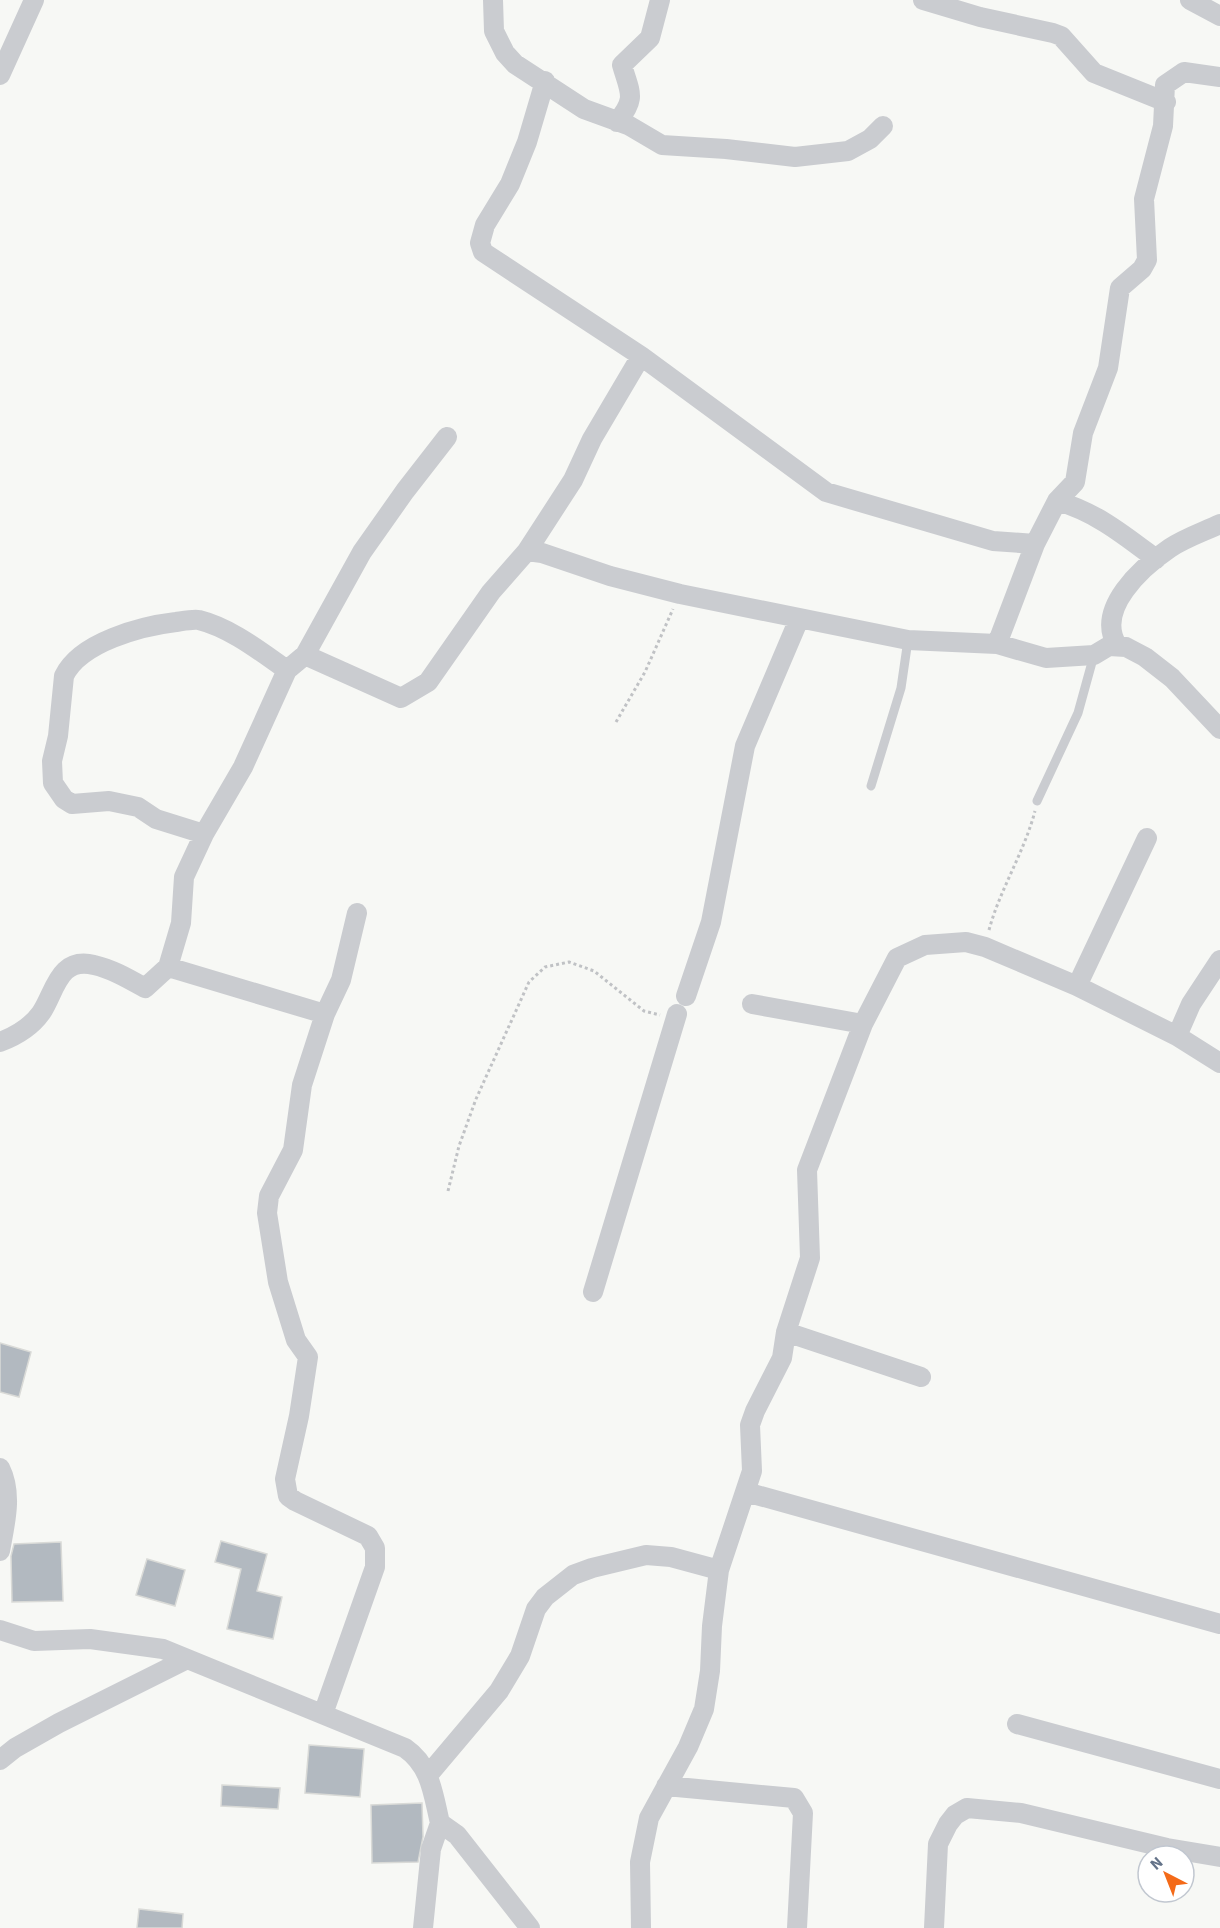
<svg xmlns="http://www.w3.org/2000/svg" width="1220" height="1928" font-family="'Source Sans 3',sans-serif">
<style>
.building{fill:#b2b9c0;stroke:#d9dad7;stroke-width:1.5}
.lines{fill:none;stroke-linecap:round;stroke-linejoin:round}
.path{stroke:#c0c2c5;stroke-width:3;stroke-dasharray:3 3;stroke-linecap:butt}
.lane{stroke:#caccd0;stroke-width:9}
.street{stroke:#caccd0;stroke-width:20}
</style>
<rect width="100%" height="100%" fill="#f7f8f5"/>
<!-- building -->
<path class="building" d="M0,1343L31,1352L19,1397L0,1392Z
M221,1541L267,1554L257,1591L282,1597L273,1639L227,1629L241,1569L215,1562Z
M61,1542L63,1601L12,1602L11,1556L14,1544Z
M147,1559L185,1570L175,1606L136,1595Z
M309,1745L364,1749L360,1797L305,1793Z
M222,1785L280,1788L278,1809L221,1806Z
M422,1803L423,1837L418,1862L372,1863L371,1805Z
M139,1909L183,1914L182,1928H137Z"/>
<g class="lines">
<!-- path -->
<path class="path" d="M616,722L645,672L673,609
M989,930C1000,889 1024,853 1035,811
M448,1191L459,1146L476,1099L529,982L545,967L569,962L594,971L644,1011L660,1015"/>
<!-- lane -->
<path class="lane" d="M871,786L901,688L908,640
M1037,801L1078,713L1094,655"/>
<!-- street -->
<path class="street" d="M493,0L494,31L505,53L515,64L584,109L628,125L662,145L726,149L795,157L848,151L870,139L883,126
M923,0L980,17L1053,33L1061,36L1094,73L1166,102
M1190,0L1220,16
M0,75L34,0
M545,81L527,142L510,184L485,225L480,243L483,252L641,356L826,492L993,541L1035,544
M617,122C637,98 630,93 622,65L650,38L660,0
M1057,501C1096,512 1124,535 1156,559
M527,551L542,553L610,576L680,594L908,640L997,644L1046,658L1094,655L1109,646L1126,647L1145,657L1172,678L1220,729
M997,644L1035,544L1057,501L1075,482L1083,433L1108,368L1120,288L1142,269L1147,260L1144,199L1163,126L1165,85L1184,72L1220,77
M1117,645C1095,609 1142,567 1170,548C1185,538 1203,532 1220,524
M305,655L401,698L428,682L491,592L527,551L573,480L592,439L641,356
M204,834L243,767L287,670L305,655L362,552L405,491L447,437
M168,967L325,1014
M1077,986L1147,838
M686,996L711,922L745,746L799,619
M752,1004L863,1024L897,958L925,945L966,942L985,947L1077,986L1177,1036L1191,1004L1220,960
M1177,1036L1220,1063
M0,1042C16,1036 31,1027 41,1013C55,993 58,956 94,965C112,969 129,979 145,988L168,967L181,923L184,877L204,834L156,819L138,807L109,801L72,804L64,799L53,783L52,761L58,736L64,676C80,642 142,626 176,622C183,621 193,619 199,620C231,628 261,652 287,670
M593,1292L677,1014
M786,1332L921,1377
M0,1468C13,1494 5,1523 0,1551
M746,1492L1220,1624
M0,1630L34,1641L90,1639L163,1649L405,1748C431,1766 433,1794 440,1823L457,1835L530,1928
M323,1714L375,1567V1548L368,1536L295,1501L288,1496L285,1479L299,1416L308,1357L296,1340L278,1282L267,1213L269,1196L293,1150L302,1085L325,1014L341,980L357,913
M1017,1724L1220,1779
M0,1760L15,1748L59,1723L185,1660
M429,1774L499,1691L520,1656L536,1609L545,1597L573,1575L592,1568L646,1555L671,1557L719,1570
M666,1786L794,1798L803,1813L797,1928
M423,1928L431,1849L440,1823
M641,1928L640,1862L649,1818L688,1747L704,1709L710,1671L712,1626L719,1570L752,1471L750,1425L755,1411L782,1358L786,1332L810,1258L807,1170L863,1024
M934,1928L938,1844L948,1824L955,1815L967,1808L1021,1813L1167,1848L1220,1857"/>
</g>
<!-- north arrow -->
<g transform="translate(1166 1874) rotate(318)"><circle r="28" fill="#ffffff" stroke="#c1c7d0" stroke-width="1.5"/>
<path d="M0-4.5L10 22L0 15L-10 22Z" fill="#f46a18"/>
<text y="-9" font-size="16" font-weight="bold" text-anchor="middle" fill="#647389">N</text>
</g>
</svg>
